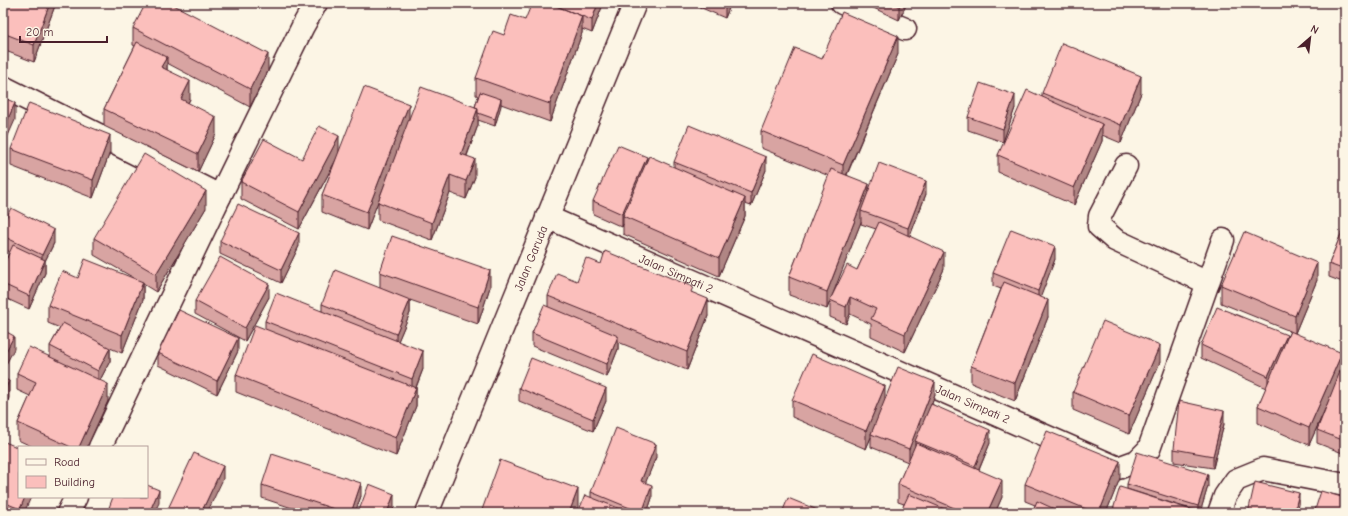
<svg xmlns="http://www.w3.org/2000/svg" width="1348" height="516" font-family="'Comic Neue',sans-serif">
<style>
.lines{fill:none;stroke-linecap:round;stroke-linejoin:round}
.minor-casing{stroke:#4a1f2b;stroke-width:25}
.tertiary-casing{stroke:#4a1f2b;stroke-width:25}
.minor{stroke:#fcf5e5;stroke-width:22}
.tertiary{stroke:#fcf5e5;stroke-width:22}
.wall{fill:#d8a4a2;stroke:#4a1f2b;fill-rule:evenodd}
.shaded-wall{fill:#b08684;stroke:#4a1f2b}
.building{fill:#fbbfbc;stroke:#4a1f2b}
.labels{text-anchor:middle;stroke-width:3;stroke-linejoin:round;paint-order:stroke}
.street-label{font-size:12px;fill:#4a1f2b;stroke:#fcf5e5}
</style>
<rect width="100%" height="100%" fill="#fcf5e5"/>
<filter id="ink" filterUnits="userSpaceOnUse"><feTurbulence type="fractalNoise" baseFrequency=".025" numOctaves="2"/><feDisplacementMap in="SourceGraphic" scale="8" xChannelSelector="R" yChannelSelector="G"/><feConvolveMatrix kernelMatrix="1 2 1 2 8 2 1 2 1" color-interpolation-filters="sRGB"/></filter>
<g filter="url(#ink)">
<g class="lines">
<!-- minor casing -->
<g class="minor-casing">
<g id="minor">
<path d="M842,3L905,29"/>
<path d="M3,87L220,196L100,447"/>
<path d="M1126,166L1100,216L1099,226L1115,240L1208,283"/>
<path d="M220,196L303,26L316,3"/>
<path id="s1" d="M547,217L1118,468L1137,461L1149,449L1223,240"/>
<path d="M68,513L76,497"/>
<path d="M1219,513L1225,496L1236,480L1263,469L1345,485"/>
</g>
</g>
<!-- tertiary casing -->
<g class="tertiary-casing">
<g id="tertiary">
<path id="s2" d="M427,513L635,3"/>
</g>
</g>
<!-- minor -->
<use href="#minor" class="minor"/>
<!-- tertiary -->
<use href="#tertiary" class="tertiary"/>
</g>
<!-- wall -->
<path class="wall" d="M3,3H56L34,62L3,50Z
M602,3V7L592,33L582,29V33L550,122L501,104L495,126L478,120V125L467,156L475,177L466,199L450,193L432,240L378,220V202L396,153L367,230L322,212V195L336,160L299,229L241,199V182L302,159L339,152L409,120L475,107L478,96L476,95V78L504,35L525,20Z
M690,3H731L725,18Z
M863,3H907L899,20Z
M133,28L268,71L250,107L167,63V70L190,99L188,103L216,134L198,172L104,126V109L135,46L133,45Z
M898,54L847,175L869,190L926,194L910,236L944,269L905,352L871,336V324L850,314L846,324L830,317V300L827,309L789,295V277L829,176L761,148V131L822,59ZM861,222V224L876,229L857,270L831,297Z
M1042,93H1141L1121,143L1102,135V141L1074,205L998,172V155L1042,97Z
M1015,108L1003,142L968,130V117Z
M11,149L110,152L93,198L11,166Z
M647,161L674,168V162L766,170L751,206L745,204V216L719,276L623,234V224L622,227L593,214V201Z
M206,208L156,292L143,284V300L122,353L110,348V361L100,380L108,401L87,447H33L18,440V423L30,396L17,390V373L50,357V346L60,328L48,323V305L78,278H134L94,255V238Z
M3,224L54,243L45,261V273L29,309L3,297V255L7,258L10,252L3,248Z
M1345,224V283L1329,277V264Z
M220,241L299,246L281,283L220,254Z
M1055,259L1040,297L1048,317L1015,401L971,383V366L1001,289L993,286V273Z
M601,264L693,293L708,316L687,370L618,342V349L607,377L532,346V333L548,307V296L577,281Z
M380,272L490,287L478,324L410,300V313L398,341L423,369L416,388V406L396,456L236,392V375L265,329V321L322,311V304L380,288Z
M1317,280L1295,333L1342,367L1345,365V454L1317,443V430L1325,409L1309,445L1258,423V406L1266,388L1201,358V345L1287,338L1290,331L1221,303V285Z
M269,297L245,341L195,314V301Z
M238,351L217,394L158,365V353Z
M1160,362L1129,434L1073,410V392Z
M519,388L606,401L593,431L519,401Z
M935,395L932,404L990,443L979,470L1002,497L995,513H900L904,504L898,502V484L908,462L871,447V437L866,449L792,417V400L885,398Z
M1224,424L1213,468L1174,462V449Z
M3,445L24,513H3Z
M656,457L645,483L652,498L647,513H578L591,497V492Z
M1120,478L1106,513H1032L1035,505L1025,501V484Z
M1127,484L1208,486L1200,512L1127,489Z
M262,485L361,496L355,513H307L262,498Z
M578,507L575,513H482V510Z"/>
<!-- shaded-wall -->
<path class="shaded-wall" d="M50,3H56L34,62V45Z
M598,3H602V7L592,33V20Z
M726,3H731L725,18V5Z
M901,3H907L899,20V7Z
M582,16V33L550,122V104Z
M898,36V54L843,183V165Z
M268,54V71L250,107V89Z
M167,57V74L161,67Z
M1141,76V93L1121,143V125Z
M190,81V99L181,117V99Z
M1015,95V108L1003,142V129Z
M501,99V106L495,126V119Z
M15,103V120L3,147V130Z
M409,104V122L367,230V212Z
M478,108V125L461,171V154Z
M216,117V134L198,172V154Z
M1102,124V141L1074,205V188Z
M110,135V152L93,198V180Z
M339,136V154L299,229V212Z
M647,157V170L623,216V224L622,227V214Z
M766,157V170L751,206V193Z
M475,159V177L466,199V181Z
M450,175V193L432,240V223Z
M926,181V194L908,241V228Z
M869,184V201L861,211V222L827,309V292Z
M206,191V208L156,292V274Z
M745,198V216L719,276V258Z
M54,230V243L45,261V273L29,309V296L42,267V255Z
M299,233V246L281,283V270Z
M1055,246V259L1038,304V291Z
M944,252V269L905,352V334Z
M1317,263V280L1295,333V316Z
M490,270V287L478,324V307Z
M143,282V300L122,353V335Z
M269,284V297L245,341V328Z
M850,297V314L846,324V307Z
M708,299V316L687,370V352Z
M410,300V313L396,346V334Z
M1048,300V317L1015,401V383Z
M1287,335V348L1268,389V376Z
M14,336V349L3,370V357Z
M618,336V349L607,377V364Z
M238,338V351L217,394V381Z
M1160,345V362L1129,434V416Z
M110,348V361L98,384V371Z
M423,351V369L412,397V379Z
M1342,353V371L1309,445V428Z
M9,381V398L3,411V393Z
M935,382V395L917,442L915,441V446L909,462V449Z
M108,384V401L87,447H79Z
M885,386V404L871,434V437L866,449V431Z
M416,388V406L396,456V438Z
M606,388V401L593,431V419Z
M1224,411V424L1213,468V456Z
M990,430V443L975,479V466Z
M656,444V457L641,494V481Z
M1120,461V478L1106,513H1099Z
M223,466V479L207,513H201Z
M1208,474V486L1200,513H1198V506Z
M1002,480V497L995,513H987Z
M361,483V496L355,513H351Z
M652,485V498L647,513H642Z
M578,489V507L575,513H569Z
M159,490V503L154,513H149Z
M1299,493V505L1297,513H1294Z
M394,494V507L392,513H387Z
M25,497H31L24,513H20V509Z"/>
<!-- building -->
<path class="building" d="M3,3H50L34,45L3,33Z
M146,3H170L268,54L250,89L133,28Z
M532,3H548L582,16L550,104L476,78L493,31L504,35L511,15L525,20Z
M549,3H598L592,20Z
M721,3H726L725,5Z
M891,3H901L899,7Z
M842,12L898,36L843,165L761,131L795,48L822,59Z
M137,42L167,57L161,67L190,81L181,99L216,117L198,154L104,109Z
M1062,43L1141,76L1121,125L1042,93Z
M980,83L1015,95L1003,129L968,117Z
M364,87L409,104L367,212L322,195Z
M421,87L478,108L461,154L475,159L466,181L450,175L432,223L378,202Z
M1027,90L1102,124L1074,188L998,155Z
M480,92L501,99L495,119L478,113V108L475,107Z
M3,97L15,103L3,130Z
M29,103L110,135L93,180L11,149Z
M689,125L766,157L751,193L674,162Z
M319,126L339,136L299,212L241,182L264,139L302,159Z
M618,145L647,157L622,214L593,201Z
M144,154L206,191L156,274L94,238Z
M649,156L745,198L719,258L623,216Z
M879,163L926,181L908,228L861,211Z
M831,169L869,184L827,292L789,277Z
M238,204L299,233L281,270L220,241Z
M11,208L54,230L42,255L3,236V224Z
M879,222L944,252L905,334L871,319L876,309L850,297L846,307L830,300L847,265L857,270Z
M1345,224V270L1329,264Z
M1011,229L1055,246L1038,291L993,273Z
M1244,232L1317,263L1295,316L1221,285Z
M392,236L490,270L478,307L380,272Z
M13,245L45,260L29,296L3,284V266Z
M605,251L693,287L691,292L708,299L687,352L548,296L557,273L577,281L586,258L601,264Z
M3,255L7,257L3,266Z
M220,257L269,284L245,328L195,301Z
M85,259L143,282L122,335L48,305L62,271L78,278Z
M335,270L410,300L396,334L322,304Z
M1004,282L1048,300L1015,383L971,366Z
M276,293L423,351L412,379L265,321Z
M544,305L618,336L607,364L532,333Z
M1217,307L1287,335L1268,376L1201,345Z
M179,310L238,338L217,381L158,353Z
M1103,321L1160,345L1129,416L1073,392Z
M63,323L110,348L98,371L50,346Z
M255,325L416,388L396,438L236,375Z
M3,330L14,336L3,357Z
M1290,331L1342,353L1309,428L1258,406Z
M29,347L108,384L79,447H71L18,423L36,382L17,373Z
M812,354L885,386L866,431L792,400Z
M531,358L606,388L593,419L519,388Z
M1343,364L1345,365V441L1317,430Z
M898,367L935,382L909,449L871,434Z
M3,378L9,381L3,393Z
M1179,401L1224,411L1213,456L1174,449Z
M931,404L990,430L975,466L915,441Z
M616,428L656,444L641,481L652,485L642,513L591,492Z
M1047,431L1120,461L1099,513H1096L1025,484Z
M5,442L19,448V497H25L20,509L3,502V445Z
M916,443L1002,480L987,513H966L898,484Z
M1137,452L1208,474L1198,506L1127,484Z
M194,453L223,466L201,513H166Z
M272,454L361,483L351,513H346L262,485Z
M500,460L578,489L569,513H489L482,510Z
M1255,482L1299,493L1294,513H1248Z
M369,484L394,494L387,513H358Z
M147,485L159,490L149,513H107L113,497H147Z
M1120,487L1201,513H1112Z
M1321,491L1345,498V513H1314Z
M909,494L954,513H900Z
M585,495L631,513H578Z
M788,498L825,513H782Z
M1037,501L1063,513H1032Z"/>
</g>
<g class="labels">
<!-- street labels -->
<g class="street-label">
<text dy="4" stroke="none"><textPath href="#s2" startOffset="275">Jalan Garuda</textPath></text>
<text dy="4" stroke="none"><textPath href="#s1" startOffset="141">Jalan Simpati 2</textPath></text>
<text dy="4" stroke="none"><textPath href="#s1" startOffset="465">Jalan Simpati 2</textPath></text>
</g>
</g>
<!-- margin -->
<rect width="1348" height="516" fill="none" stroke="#fcf5e5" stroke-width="16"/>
<rect x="8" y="8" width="1332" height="500" fill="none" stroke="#4a1f2b" stroke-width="1.5" filter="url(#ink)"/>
<!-- legend -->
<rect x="18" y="446" width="130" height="52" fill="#fcf5e5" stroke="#b59f9b"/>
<rect x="26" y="459" width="20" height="6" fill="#fcf5e5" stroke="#b59f9b"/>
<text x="54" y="466" font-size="12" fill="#4a1f2b">Road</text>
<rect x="26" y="476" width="20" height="12" fill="#fbbfbc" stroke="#b59f9b"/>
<text x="54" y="486" font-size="12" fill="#4a1f2b">Building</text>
<!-- north arrow -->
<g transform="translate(1310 38) rotate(28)" stroke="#fcf5e5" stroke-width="3" paint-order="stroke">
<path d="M0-3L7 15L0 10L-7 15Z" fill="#4a1f2b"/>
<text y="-6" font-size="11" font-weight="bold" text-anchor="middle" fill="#4a1f2b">N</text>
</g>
<!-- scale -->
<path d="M20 36v6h87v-6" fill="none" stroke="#4a1f2b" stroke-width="2"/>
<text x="26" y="36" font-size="12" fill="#4a1f2b" stroke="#fcf5e5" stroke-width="3" paint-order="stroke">20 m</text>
</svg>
